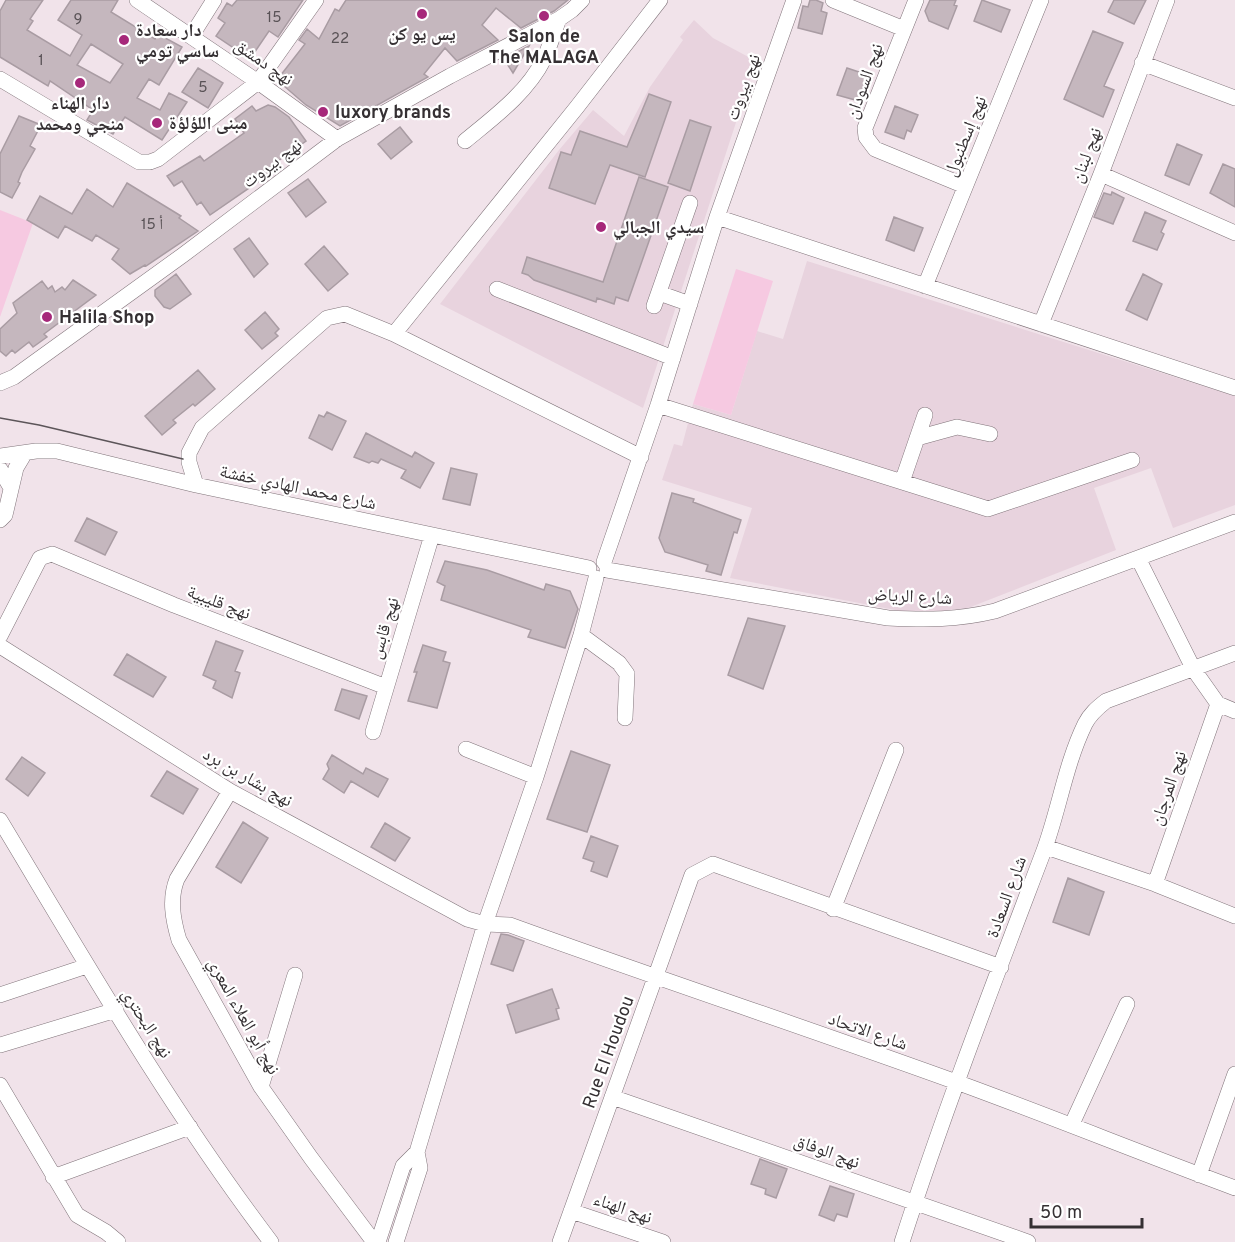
<svg xmlns="http://www.w3.org/2000/svg" width="1235" height="1242" font-family="Overpass,'Noto Naskh Arabic',sans-serif">
<style>
.built{fill:#e8d3de}
.green{fill:#f6c9e1}
.building{fill:#c5b7be;stroke:#a99ca3;stroke-width:1.5;fill-rule:evenodd}
.lines{fill:none;stroke-linecap:round;stroke-linejoin:round}
.minor-casing{stroke:#80747a;stroke-width:16}
.minor{stroke:#fff;stroke-width:15}
.tram{stroke:#5c5559;stroke-width:1.5}
.poi-dot{fill:#a6287a;stroke:#fff;stroke-width:2}
.labels{text-anchor:middle;stroke-width:4.5;stroke-linejoin:round;paint-order:stroke}
.number-label{font-size:15px;fill:#595256}
.poi-label{font-size:18px;font-weight:bold;fill:#353033;stroke:#fff;text-anchor:start}
.street-label{font-size:18px;fill:#353033;stroke:#fff}
</style>
<rect width="100%" height="100%" fill="#f1e3ea"/>
<!-- built -->
<path class="built" d="M694,20L713,38L756,61L643,408L440,304L559,150L593,110L624,136L650,87L683,40L680,37Z
M807,261L1235,396V505L1173,528L1151,468L1094,488L1116,550L968,608L916,614L730,578L752,508L662,480L674,444L682,446L693,404L731,415L757,331L783,339Z"/>
<!-- green -->
<path class="green" d="M0,210L33,223L0,317Z
M736,269L773,281L731,415L693,404Z"/>
<!-- building -->
<path class="building" d="M6,0H43L30,19L33,21L27,30L70,56L82,35L58,20L71,0H118L111,12L155,39L158,34L182,47L159,85L149,79L137,98L160,110L169,93L187,102L162,140L125,117L113,134L87,120L93,110L50,81L48,86L0,57V11ZM91,44L123,64L110,83L77,65Z
M237,0H303L278,37L269,31L250,59L216,36L225,23L218,18L227,3L232,6Z
M346,0H568L554,11L521,28L496,8L482,25L498,40L457,61L445,48L424,74L428,77L340,126L306,105L277,80L305,44L299,40L307,29L319,39L335,9L339,11Z
M810,0H816L823,3L821,11L827,13L822,34L798,28L803,6L808,7Z
M930,0H956L954,5L957,6L948,29L929,21L925,11Z
M982,0L1010,10L1001,32L974,21Z
M1114,0H1146L1134,24L1108,12Z
M1093,31L1123,43L1104,86L1114,90L1103,117L1064,99Z
M529,46L513,73L504,59Z
M198,68L223,83L208,108L182,92Z
M847,68L868,75L859,101L837,95Z
M649,94L671,102L645,177L610,165L595,204L549,188L561,152L571,155L580,131L627,147Z
M268,105L275,107L289,117L306,141L278,161L281,166L210,215L201,202L197,205L182,181L174,186L167,176L200,156L204,161L244,133L235,119L252,106L256,111Z
M895,106L918,115L911,132L907,130L904,139L885,132Z
M19,116L41,125L30,146L35,149L22,172L18,182L20,183L12,198L0,192V154Z
M690,120L711,127L690,191L668,183Z
M400,127L412,142L391,159L378,144Z
M1177,144L1202,155L1189,185L1165,175Z
M1223,164L1235,169V207L1210,193Z
M639,177L668,187L628,301L616,297L614,304L597,298L596,302L534,280L528,275L522,273L527,257L603,282Z
M308,179L326,202L306,217L288,193Z
M127,183L181,216L179,218L198,231L146,266L145,265L130,274L112,259L119,249L96,235L92,241L65,226L58,238L27,220L40,196L72,214L87,189L113,207Z
M1112,192L1124,198L1113,224L1094,217L1104,193L1111,195Z
M1145,212L1166,221L1161,232L1164,234L1157,250L1133,241Z
M894,217L923,228L914,251L886,240Z
M249,238L268,264L254,277L234,249Z
M324,246L348,274L328,291L305,264Z
M176,274L191,294L170,309L164,307L155,296V290Z
M1143,274L1162,284L1147,320L1126,310Z
M73,280L96,295L44,334L47,337L33,347L29,342L15,353L12,350L6,356L0,351V329L17,313L13,303L42,281L48,289L52,286L55,292L62,287L65,290Z
M265,312L279,329L275,333L278,336L262,349L245,330Z
M198,370L215,389L195,406L193,404L173,420L176,423L162,435L145,416Z
M327,412L346,421L332,450L309,438L319,415L324,417Z
M366,433L412,457L415,452L434,463L420,488L401,478L406,470L381,459L378,463L372,461L369,463L354,457Z
M451,468L477,474L470,505L443,499Z
M672,493L694,499L693,502L741,520L737,533L734,532L721,575L706,571L708,565L665,552L659,538Z
M87,518L117,532L105,555L75,541Z
M445,561L487,570L544,590L546,584L570,591L578,609L565,648L528,637L531,630L441,600L445,586L437,582Z
M748,618L785,626L763,689L728,675Z
M216,641L243,651L235,671L240,673L232,698L213,688L216,681L203,675Z
M423,645L446,652L443,661L450,663L437,708L408,701L417,672H414Z
M127,654L166,677L153,697L114,675Z
M342,689L367,696L359,719L335,710Z
M571,751L610,765L587,832L547,819Z
M332,755L363,774L366,768L388,779L378,797L351,781L344,793L323,779L329,769L327,764Z
M22,757L45,773L28,796L6,779Z
M167,771L198,789L183,814L151,796Z
M243,822L268,838L241,883L216,867Z
M385,823L410,838L395,861L371,847Z
M591,836L618,846L607,877L591,871L594,862L583,858Z
M1068,878L1104,892L1089,935L1053,922Z
M501,934L508,935L524,941L513,971L491,964Z
M552,989L559,1008L556,1009L559,1019L516,1033L507,1005Z
M760,1159L787,1169L776,1198L765,1194L766,1189L751,1184Z
M830,1186L854,1194L847,1217L837,1214L834,1221L819,1215Z"/>
<g class="lines">
<!-- minor casing -->
<g class="minor-casing">
<path id="minor" d="M137,0L258,82L337,139
M833,0L904,29
M916,0L865,128L866,137L875,149L965,186
M192,35L214,0
M1142,63L1235,98
M0,79L139,162H150L158,159L258,82L316,0
M465,141C494,117 527,93 544,59C550,46 554,32 559,19
M1101,174L1235,233
M717,217L1235,388
M925,286L1041,0
M497,289L673,358
M659,293L690,304
M654,306L690,203
M1041,324L1101,174L1167,0
M394,334L577,107L660,0
M0,383L14,377L183,255L337,139L450,76L559,19L572,10L582,0
M658,405L988,509L1132,460
M917,438L957,427L990,434
M0,456L36,451H57L196,485L589,568
M0,469L11,488
M902,482L925,415
M196,485L189,462V453L202,428L327,318L345,314L394,334L641,457
M0,520L5,515L16,468L25,453
M1138,558L1194,670L1218,704
M604,562L658,405L717,217L794,0
M607,570L888,618C927,620 957,620 995,611L1235,522
M581,635L619,663L627,674L625,718
M0,636L40,558L52,554L174,605L386,687
M0,646L230,791L467,919L485,924L510,925C659,979 810,1029 959,1083C1052,1117 1143,1154 1235,1188
M1218,704L1235,711
M373,732L432,535
M466,749L536,777
M230,791L177,879C169,899 173,920 179,940L261,1087L311,1158L374,1242
M0,820C86,963 170,1109 271,1242
M1046,847L1155,884L1235,916
M1155,884L1218,704
M833,909L896,750
M0,995L87,966
M0,1045L116,1010
M0,1085L77,1215L106,1232L118,1242
M261,1087L295,975
M612,1097L1028,1242
M1072,1124L1127,1004
M1199,1175L1235,1074
M53,1177L190,1127
M571,1211L663,1242
M378,1242L403,1166L417,1152L485,924L536,777L581,635L596,578
M396,1242L420,1168L417,1152
M560,1242L692,875L713,864L1001,967
M902,1242C944,1111 994,982 1043,853C1059,811 1065,765 1085,724C1090,714 1097,708 1106,701L1235,653"/>
</g>
<!-- minor -->
<use href="#minor" class="minor"/>
<!-- tram -->
<path class="tram" d="M0,418L39,425L183,459"/>
</g>
<!-- markers -->
<g class="poi-dot">
<circle cx="422" cy="14" r="6"/>
<circle cx="544" cy="16" r="6"/>
<circle cx="124" cy="40" r="6"/>
<circle cx="80" cy="83" r="6"/>
<circle cx="323" cy="112" r="6"/>
<circle cx="157" cy="123" r="6"/>
<circle cx="601" cy="227" r="6"/>
<circle cx="47" cy="317" r="6"/>
</g>
<g class="labels">
<!-- number labels -->
<g class="number-label">
<text x="274" y="22">15</text>
<text x="78" y="24">9</text>
<text x="340" y="43">22</text>
<text x="41" y="65">1</text>
<text x="203" y="92">5</text>
<text x="152" y="229">15 أ</text>
</g>
<!-- poi labels -->
<g class="poi-label">
<text x="136" y="36">دار سعادة<tspan x="136" dy="21">ساسي تومي</tspan></text>
<text x="422" y="40" text-anchor="middle">يس يو كن</text>
<text x="544" y="42" text-anchor="middle">Salon de<tspan x="544" dy="21">The MALAGA</tspan></text>
<text x="80" y="109" text-anchor="middle">دار الهناء<tspan x="80" dy="21">منجي ومحمد</tspan></text>
<text x="335" y="118">luxory brands</text>
<text x="169" y="129">مبنى اللؤلؤة</text>
<text x="613" y="233">سيدي الجبالي</text>
<text x="59" y="323">Halila Shop</text>
</g>
<!-- street labels -->
<g class="street-label">
<text transform="translate(264 62) rotate(35)" y="6">نهج دمشق</text>
<text transform="translate(864 81) rotate(-70)" y="6">نهج السودان</text>
<text transform="translate(743 87) rotate(-70)" y="6">نهج بيروت</text>
<text transform="translate(965 136) rotate(-68)" y="6">نهج إسطنبول</text>
<text transform="translate(1086 155) rotate(-69)" y="6">نهج لبنان</text>
<text transform="translate(272 163) rotate(-37)" y="6">نهج بيروت</text>
<text transform="translate(298 487) rotate(12)" y="6">شارع محمد الهادي خفشة</text>
<text transform="translate(910 596) rotate(3)" y="6">شارع الرياض</text>
<text transform="translate(219 602) rotate(21)" y="6">نهج قليبية</text>
<text transform="translate(384 628) rotate(-73)" y="6">نهج قابس</text>
<text transform="translate(248 777) rotate(30)" y="6">نهج بشار بن برد</text>
<text transform="translate(1168 788) rotate(-71)" y="6">نهج المرجان</text>
<text transform="translate(1006 897) rotate(-70)" y="6">شارع السعادة</text>
<text transform="translate(244 1016) rotate(61)" y="6">نهج أبو العلاء المعري</text>
<text transform="translate(147 1023) rotate(58)" y="6">نهج البحتري</text>
<text transform="translate(868 1031) rotate(19)" y="6">شارع الاتحاد</text>
<text transform="translate(608 1052) rotate(-70)" y="6">Rue El Houdou</text>
<text transform="translate(827 1151) rotate(20)" y="6">نهج الوفاق</text>
<text transform="translate(623 1208) rotate(19)" y="6">نهج الهناء</text>
</g>
</g>
<!-- scale -->
<path d="M1031 1218v9h111v-9" fill="none" stroke="#353033" stroke-width="3"/>
<text x="1040" y="1218" font-size="18" fill="#353033" stroke="#ffffff" stroke-width="4.5" paint-order="stroke">50 m</text>
</svg>
